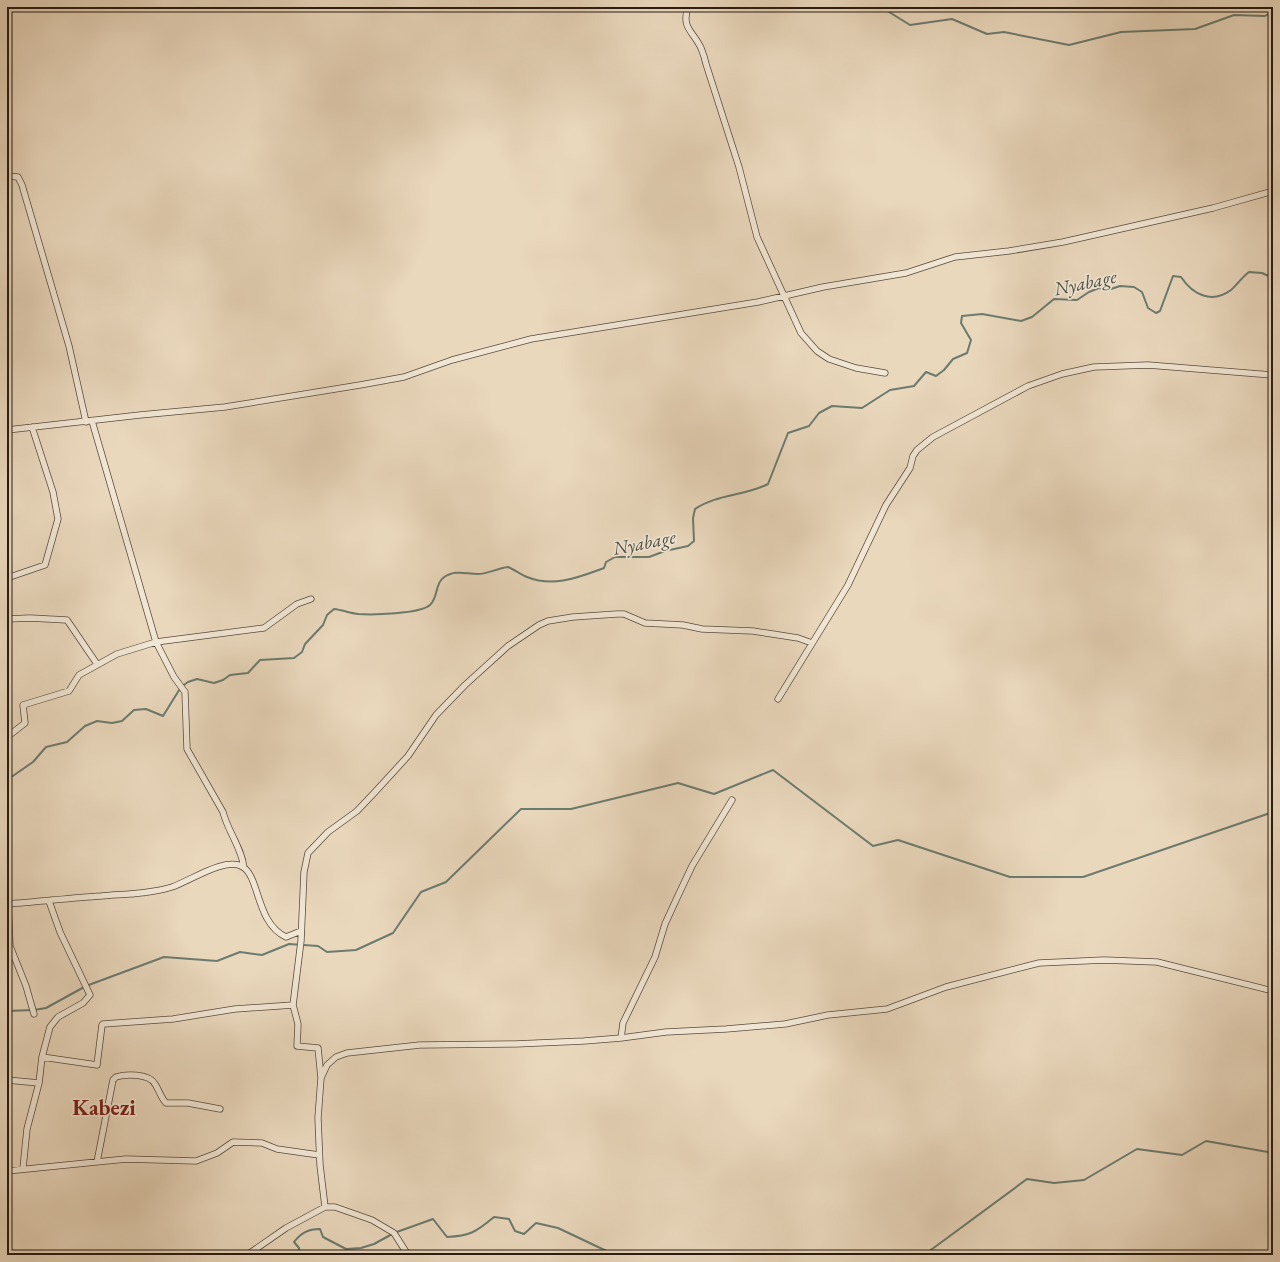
<svg xmlns="http://www.w3.org/2000/svg" width="1280" height="1262" font-family="'EB Garamond',serif">
<style>
.lines{fill:none;stroke-linecap:round;stroke-linejoin:round}
.stream{stroke:#6b7b6f;stroke-width:2}
.minor-casing{stroke:#584b3f;stroke-width:7}
.minor{stroke:#f1e6d4;stroke-width:5.5}
.labels{text-anchor:middle;stroke-width:3.5;stroke-linejoin:round;paint-order:stroke}
.water-label{font-size:19px;font-style:italic;fill:#494c42;stroke:#f1e6d4}
.district-label{font-size:22px;font-weight:bold;fill:#7a1f14;stroke:#f1e6d4}
</style>
<rect width="100%" height="100%" fill="#ead8bd"/>
<filter id="stains"><feTurbulence type="fractalNoise" baseFrequency=".005" numOctaves="4"/><feColorMatrix values="0 0 0 0 .2 0 0 0 0 .09 0 0 0 0 .02 0 0 0 .5 -.17"/></filter>
<radialGradient id="worn" r=".72"><stop offset=".6" stop-color="#630" stop-opacity="0"/><stop offset="1" stop-color="#630" stop-opacity=".3"/></radialGradient>
<g class="lines">
<!-- stream -->
<path class="stream" d="M792,7H808
M881,7L910,25L952,19L987,34L1004,32L1069,45L1121,32L1195,29L1234,15L1265,16L1273,11
M7,780L33,762L46,747L67,742L85,726L97,721L112,723L122,721L134,710L146,709L163,716L181,687L188,682L197,679L214,683L223,680L230,675L248,673L260,660L294,658L302,652L305,644L323,625L327,615L334,609C342,610 350,613 358,614C372,615 420,614 430,605C438,598 435,584 443,578C455,569 465,574 478,574C487,574 499,568 508,567C515,570 521,575 527,577C554,588 579,577 604,568L606,562L615,557H649L665,551L688,546L694,541L693,518L695,509C717,494 745,496 768,484L788,433L809,426L819,413L832,406L862,408L890,390L914,386L926,372L936,376L944,370L953,359L967,353L971,340L961,323L962,316L982,314L1021,321L1032,317L1054,299L1077,300L1089,292L1099,288L1111,289L1120,286L1134,287L1142,292L1148,308L1156,313L1160,311L1173,276L1181,277C1193,295 1212,304 1231,290C1237,285 1242,277 1249,272L1262,273L1273,278
M7,1011L34,1010L46,1008L86,986L164,957L217,961L240,952L262,955L289,944L318,946L327,952L356,950L393,933L421,892L446,882L521,809H571L678,783L714,794L773,770L873,846L898,840L1010,877H1083L1273,812
M299,1255V1248L294,1242C301,1233 308,1229 320,1229L323,1237L346,1249L361,1248L374,1244L394,1233L433,1219L447,1237C470,1236 476,1232 494,1217L509,1219L515,1231L524,1234L536,1223L558,1228L615,1255
M924,1255L1027,1179L1054,1183L1084,1180L1137,1149L1182,1155L1206,1141L1273,1153"/>
<!-- minor casing -->
<g class="minor-casing">
<path id="minor" d="M688,7C681,28 693,31 701,48C703,53 705,59 706,64L739,167L757,237L801,333L817,351L829,359L856,368L885,373
M7,176L18,177L22,185L69,346L86,422
M92,421L156,642L174,677L185,692L187,749L223,812C228,832 242,848 244,868
M7,430L140,415L225,407L360,385L404,377L452,360L531,339L758,302L823,287L906,273L955,257L1009,251L1063,242L1213,208L1273,191
M7,578L45,565L58,519L53,492L32,427
M7,619L30,618L67,620L97,664
M778,699L848,585L886,505L910,468L913,456L917,450L933,437L1028,386L1062,374L1094,367L1148,365L1273,375
M7,737L25,723L23,705L69,691L79,675L117,654L156,642L264,628L297,604L311,599
M7,904C38,902 69,898 101,896C124,894 150,894 172,887C190,881 226,856 243,867C260,878 256,923 286,937L301,931
M8,904L10,946L26,986L34,1014
M621,1038L623,1023L655,957L665,924L676,900L692,866L732,800
M42,1057L97,1065L102,1025L103,1024L173,1019L235,1009L293,1005
M321,1078L318,1048L297,1046L298,1024L293,1005L301,941L304,872L308,853L328,832L357,811L375,792L408,756L436,715L465,685L508,646L539,625L548,621L573,617L617,614H624L645,623L683,625L702,629L753,631L798,638L812,643
M7,1080L39,1083
M97,1162L113,1080L116,1077C125,1074 149,1073 155,1084C159,1090 161,1098 166,1103H188L220,1109
M23,1168L27,1129L39,1083L42,1057L50,1027L58,1017L83,1003L90,995L60,932L49,901
M7,1171L126,1159L196,1161L217,1153L233,1142L262,1143L277,1149L319,1155
M325,1207L320,1165L318,1118L321,1078L327,1065L336,1057L347,1053L420,1045L515,1044L584,1041L621,1038L666,1032L726,1029L785,1024L828,1015L887,1009L946,987L1039,963L1104,960L1157,962L1273,991
M247,1255L286,1228L325,1207H335L372,1220L394,1233L408,1255"/>
</g>
<!-- minor -->
<use href="#minor" class="minor"/>
</g>
<g class="labels">
<!-- water labels -->
<g class="water-label">
<text transform="translate(1085 282) rotate(-12)" y="7">Nyabage</text>
<text transform="translate(644 542) rotate(-11)" y="7">Nyabage</text>
</g>
<!-- district labels -->
<g class="district-label">
<text x="104" y="1115">Kabezi</text>
</g>
</g>
<!-- margin -->
<rect width="1280" height="1262" fill="none" stroke="#ead8bd" stroke-width="24"/>
<rect x="8" y="8" width="1264" height="1246" fill="none" stroke="#271c15" stroke-width="2"/>
<rect x="12" y="12" width="1256" height="1238" fill="none" stroke="#271c15"/>
<rect width="100%" height="100%" filter="url(#stains)"/>
<rect width="100%" height="100%" fill="url(#worn)"/>
</svg>
